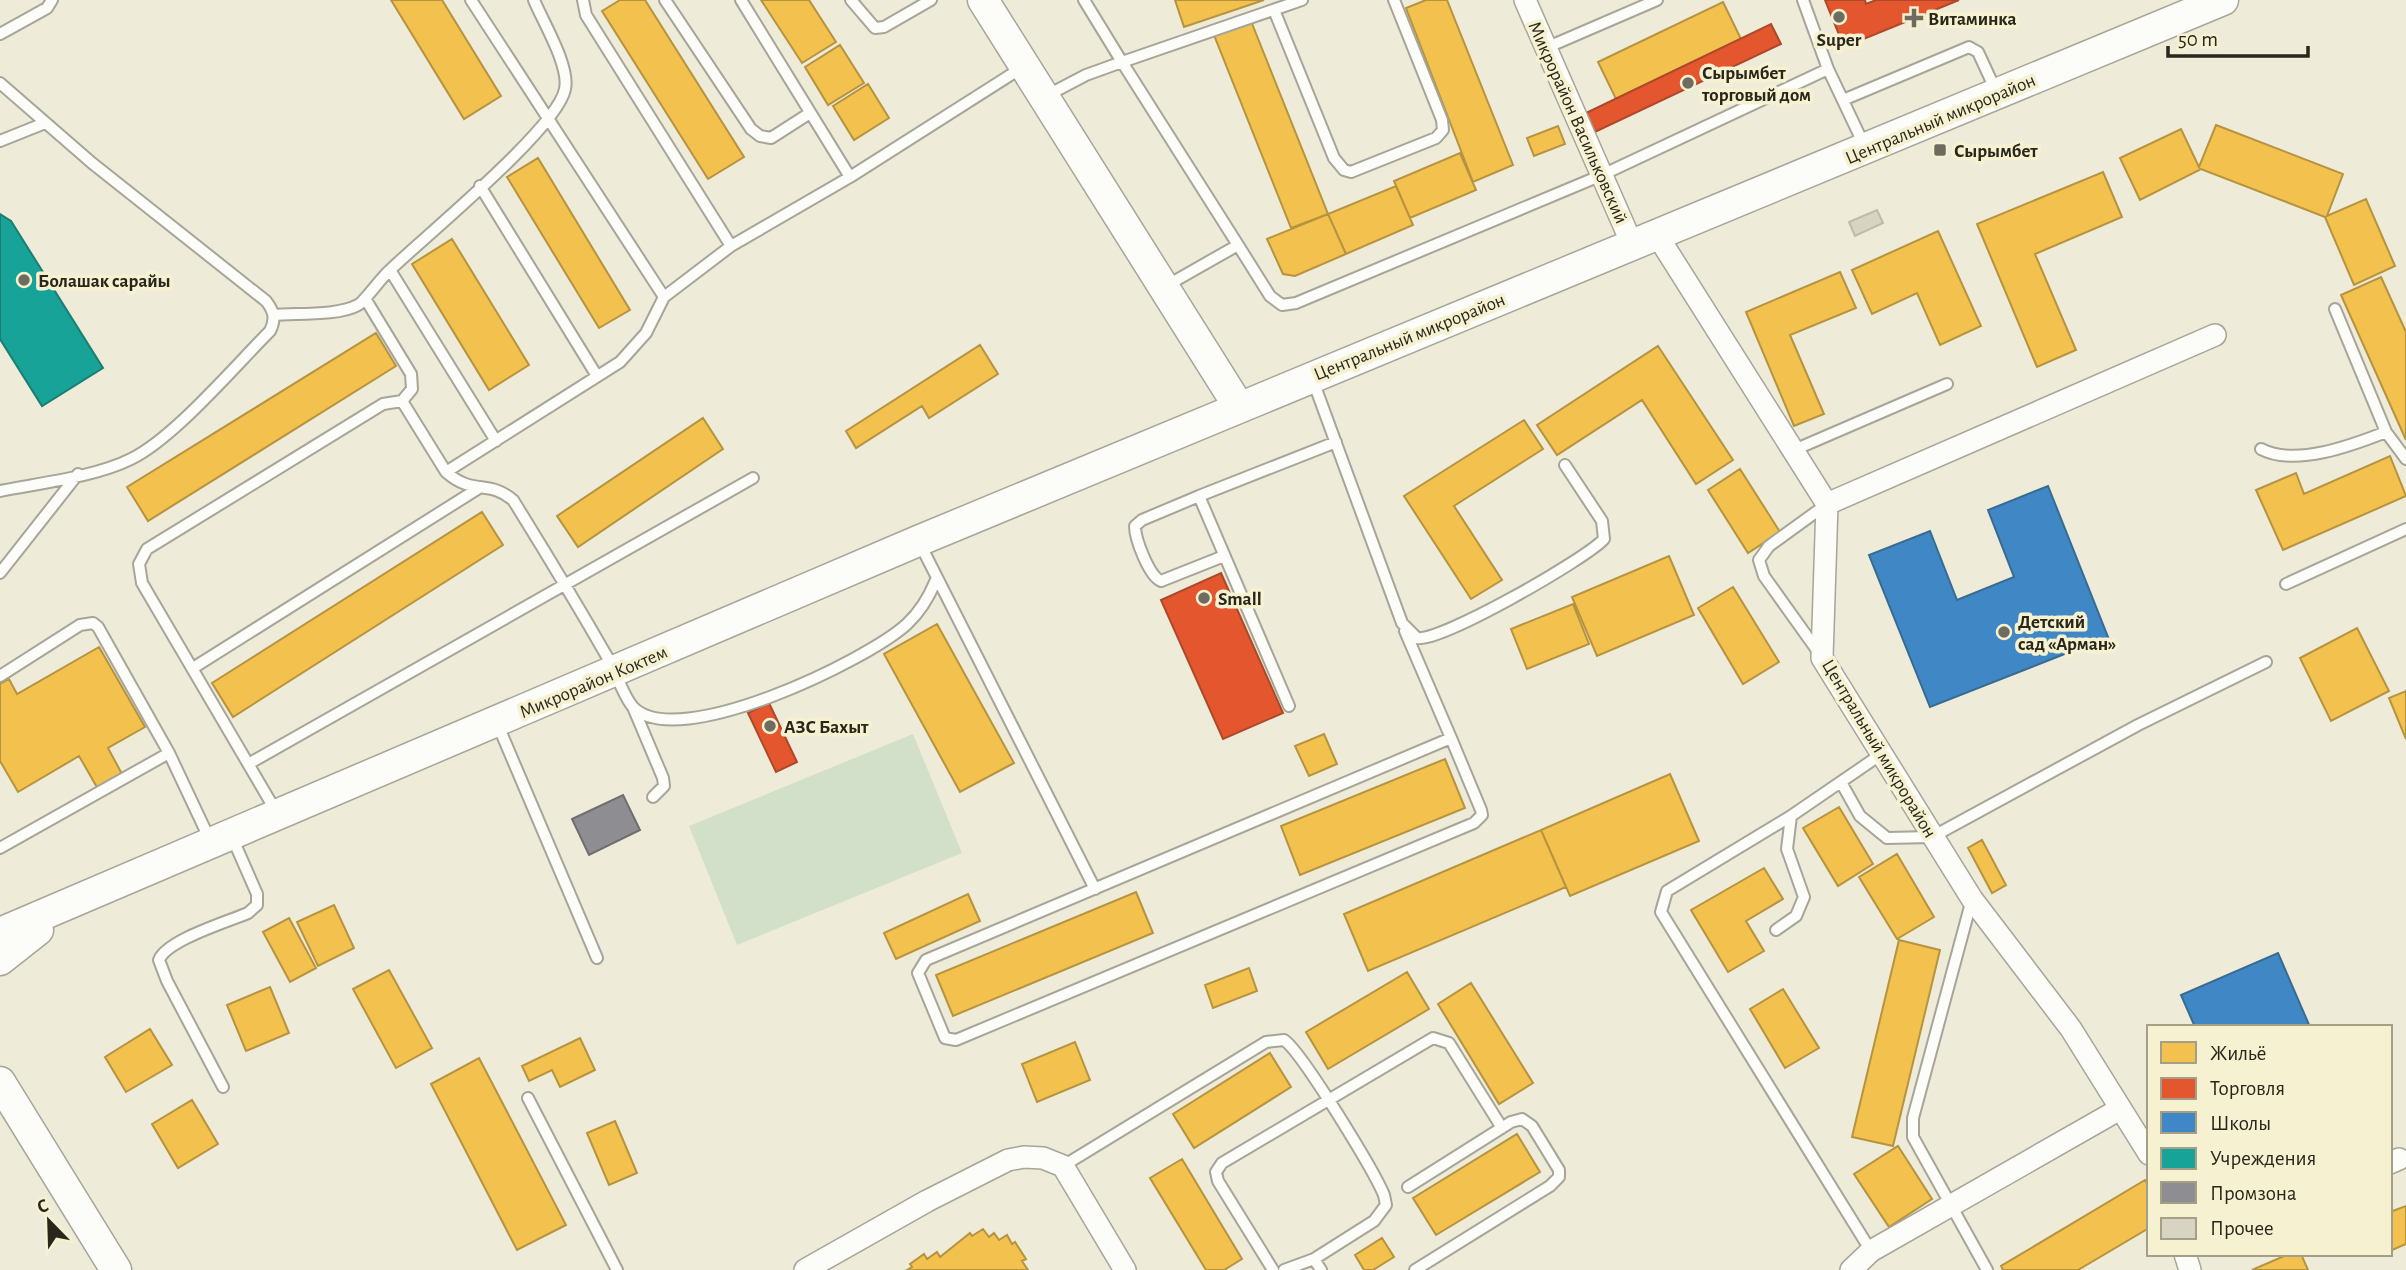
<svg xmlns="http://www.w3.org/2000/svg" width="2406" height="1270" font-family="'Alegreya Sans',sans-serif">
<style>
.green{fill:#d2e0ca}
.homes{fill:#f2c14e;stroke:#b6933f;stroke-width:2}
.shops{fill:#e4572e;stroke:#ac4928;stroke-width:2}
.schools{fill:#3f88c5;stroke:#386b92;stroke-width:2}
.public{fill:#17a398;stroke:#1c7e72;stroke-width:2}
.industry{fill:#8d8d92;stroke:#6f6e6e;stroke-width:2}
.building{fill:#d7d4c1;stroke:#bebbad;stroke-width:2}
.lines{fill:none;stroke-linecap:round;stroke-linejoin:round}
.lane-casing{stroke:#a7a598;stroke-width:14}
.street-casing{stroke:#a7a598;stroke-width:24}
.secondary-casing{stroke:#a7a598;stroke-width:33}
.lane{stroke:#fcfcf9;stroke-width:10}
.street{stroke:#fcfcf9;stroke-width:21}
.secondary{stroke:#fcfcf9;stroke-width:30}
.poi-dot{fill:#6e6c5e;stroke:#f6f1d1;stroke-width:2.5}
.labels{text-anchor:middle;stroke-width:7;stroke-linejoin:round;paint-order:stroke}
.poi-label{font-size:19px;font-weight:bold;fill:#29271b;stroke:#f6f1d1;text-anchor:start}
.street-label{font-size:19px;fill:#29271b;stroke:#f6f1d1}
</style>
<rect width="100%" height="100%" fill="#eeebd9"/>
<!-- green -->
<path class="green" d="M913,734L962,853L737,945L689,826Z"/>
<!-- homes -->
<path class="homes" d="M391,0H442L501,96L464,119Z
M620,0H645L744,157L708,179L602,11Z
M761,0H809L836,42L802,63Z
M1175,0H1264L1184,27Z
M1426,0H1447L1513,165L1473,182L1406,8Z
M1723,2L1741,39L1616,99L1598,62Z
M1251,21L1328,214L1291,228L1214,35Z
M840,45L864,83L828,105L805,67Z
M868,84L889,118L854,140L833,106Z
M2216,125L2343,174L2327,216L2366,199L2395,266L2354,285L2325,217L2201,169L2140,200L2120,158L2181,129L2199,167Z
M1558,126L1565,144L1534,156L1527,138Z
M1460,153L1476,190L1410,218L1394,181Z
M538,158L630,310L599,328L507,177Z
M2103,172L2122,217L2035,254L2076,350L2037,367L1977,224Z
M1396,186L1413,225L1346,254L1328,214Z
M1328,214L1346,254L1295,276L1283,274L1267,239Z
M1938,231L1981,326L1940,345L1917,293L1872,314L1852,270Z
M452,239L529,365L489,390L412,264Z
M1840,272L1856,308L1790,335L1824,414L1794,426L1746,312Z
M2381,277L2406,332V440L2341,295Z
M376,333L396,366L148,521L127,487Z
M980,345L998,374L929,418L922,406L856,448L846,431Z
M1658,346L1733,460L1696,484L1642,400L1557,455L1537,425Z
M703,418L723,449L578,547L557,516Z
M1524,420L1543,449L1454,506L1502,580L1471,599L1404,496Z
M2390,456L2406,496L2283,550L2256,490L2296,473L2304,494Z
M1740,469L1780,532L1748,553L1708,490Z
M482,512L503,545L233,717L212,683Z
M1669,556L1694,615L1597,656L1572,597Z
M1733,587L1779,662L1743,684L1698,608Z
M1573,604L1589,644L1527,669L1511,629Z
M937,624L1014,763L960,792L884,654Z
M2357,628L2389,691L2331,721L2300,658Z
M99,647L145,727L108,748L122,774L98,789L79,756L18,792L0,761V684L9,679L17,694Z
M2406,691V739L2389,698Z
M1324,734L1337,764L1309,776L1295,746Z
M1445,759L1465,808L1300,875L1281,826Z
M1670,774L1699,841L1570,896L1541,830Z
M1839,807L1873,864L1838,886L1803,828Z
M1541,830L1566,887L1368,971L1344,914Z
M1982,840L2006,885L1992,893L1968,848Z
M1897,854L1934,917L1897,939L1859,877Z
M1764,868L1783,899L1746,921L1764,951L1728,972L1691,910Z
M1136,892L1153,933L953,1016L936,975Z
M968,894L980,921L896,959L884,933Z
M334,905L354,948L318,966L297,922Z
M289,918L316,968L290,982L263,932Z
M1899,940L1940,950L1893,1146L1852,1137Z
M1249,968L1257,991L1213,1008L1205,985Z
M389,970L432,1048L396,1068L353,989Z
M1407,972L1429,1009L1328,1069L1306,1032Z
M1471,983L1533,1083L1499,1104L1438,1004Z
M270,987L289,1033L246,1051L227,1005Z
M1783,989L1819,1048L1785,1068L1750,1009Z
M150,1029L172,1065L126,1092L105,1057Z
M580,1038L595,1070L560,1087L552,1070L529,1081L522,1066Z
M1075,1042L1090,1080L1037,1102L1022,1064Z
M1270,1053L1291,1087L1194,1148L1173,1114Z
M479,1058L566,1225L517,1250L431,1084Z
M192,1100L218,1144L178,1168L152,1124Z
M615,1121L637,1173L609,1185L587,1133Z
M1517,1134L1540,1172L1436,1235L1413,1198Z
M1898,1146L1932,1199L1889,1227L1854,1174Z
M1182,1159L1242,1259L1224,1270H1206L1150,1178Z
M2145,1180L2149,1186V1228L2078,1270H2003L2001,1266Z
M2406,1206V1244L2390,1251V1212Z
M983,1229L989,1237L994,1233L999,1240L1007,1235L1012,1244L1015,1242L1026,1259L1022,1261L1028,1270H907L912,1267L910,1264L924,1254L927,1259L937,1252L940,1257L970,1233L972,1236Z
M1382,1238L1394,1257L1373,1270H1364L1355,1255Z
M2289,1254H2301L2308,1270H2252Z"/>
<!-- shops -->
<path class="shops" d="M1825,0H1865L1866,4L1876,0H1959L1844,47Z
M1771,24L1781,44L1595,132L1586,113Z
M1221,573L1283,713L1223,739L1161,600Z
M769,703L797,762L776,772L748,713Z"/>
<!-- schools -->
<path class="schools" d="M2048,486L2108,637L1930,707L1869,555L1930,531L1957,600L2014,577L1988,510Z
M2278,953L2310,1027H2195L2181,995Z"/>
<!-- public -->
<path class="public" d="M0,214L11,221L103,368L42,406L0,339Z"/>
<!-- industry -->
<path class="industry" d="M623,795L640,830L589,855L572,819Z"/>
<!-- building -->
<path class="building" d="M1877,210L1883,223L1855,236L1849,222Z"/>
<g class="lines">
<!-- lane casing -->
<g class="lane-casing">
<path id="lane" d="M471,0L664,297
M583,0L586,15L731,246
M665,0L751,129L760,136L771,138L810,113
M741,0L850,177
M851,0L875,28L884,27L931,0
M1803,0L1828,69L1865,147
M1274,10L1334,158L1344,170L1351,172L1436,138L1443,130L1442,120L1394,0
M0,34L47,8L52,0
M1548,47L1657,0
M0,83L92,163L266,301C274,311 276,319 270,331C234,367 174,438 131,459C95,477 40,483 0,491
M1046,96L1086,75L1122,62L1084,0
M1843,100L1969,47L1978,52L1996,91
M0,141L45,123
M480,186L597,376
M1238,245L1270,296L1282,305L1296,303L1602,175L1828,69
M390,270L496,441
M1166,286L1238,245L1122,62L1302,0
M366,300L411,374L412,389L402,401
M2335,309L2386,432L2406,459
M274,315C297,313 338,316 358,305C364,302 381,278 389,271C424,237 558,128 565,89C570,66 543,22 534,0
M1312,378L1402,623L1417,638C1441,642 1586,559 1604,539L1602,521L1565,465
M2261,449C2295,467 2353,445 2386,432
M1794,450L1947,384
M446,472L620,362L646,333L664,297L731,246L850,177L1023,67
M1199,496L1142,520L1135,526C1135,539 1149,576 1161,581L1224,556
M919,542L1095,889
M0,573L78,474
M2286,584L2406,529
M1405,631L1451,738
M1819,653L1764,576L1759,560L1769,546L1827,504
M193,668L479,488
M0,676L80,625L93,623L98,627L169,753L210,840
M1289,706L1199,496L1336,442
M633,707L663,778L664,786L653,797
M497,723L597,958
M1451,738L1481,810L1482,815L1474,823L956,1040L945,1038L918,973L926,960Z
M250,763L753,478
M1842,784L1860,816L1887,838L1932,837L2138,725L2266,662
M277,813L142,583L139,564L147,549L383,404L402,401L446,472C473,496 488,479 513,500C546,553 578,606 609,660C617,674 623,696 633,707C677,753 868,660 907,624C921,611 929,597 936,580
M1791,816L1667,891L1661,912L1871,1251
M0,848L169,753
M1972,899L1913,1118V1137L1987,1270
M1776,930L1796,916L1804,897L1787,849L1791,816L1883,753
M223,1087L167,981L159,960C167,940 227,922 248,913L257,905V894L232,837
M528,1098L617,1270
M1063,1166L1266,1042L1284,1040C1302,1052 1374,1171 1384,1195L1386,1205L1374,1221L1314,1259
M1408,1187L1511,1122L1522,1119L1532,1126L1559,1170V1177L1550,1186L1415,1270
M1273,1270L1218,1181L1216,1172L1222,1163L1433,1038L1449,1043L1502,1128
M1284,1270L1314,1259L1321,1270"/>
</g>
<!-- street casing -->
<g class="street-casing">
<path id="street" d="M1525,0L1632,244
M1657,235L1827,504L2215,335
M1827,504L1822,658L1972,899L2071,1029L2149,1154
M2390,1163L2399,1159
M2185,1254L2190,1270
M805,1270L927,1201L1008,1160L1024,1157L1043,1158L1063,1166L1125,1270
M1851,1270L1871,1251L2120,1109"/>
</g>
<!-- secondary casing -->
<g class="secondary-casing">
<path id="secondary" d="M983,0L1239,407
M0,933L918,541L2223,0
M0,960L38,930
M0,1082L116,1270"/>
</g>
<!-- lane -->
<use href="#lane" class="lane"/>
<!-- street -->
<use href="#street" class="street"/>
<!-- secondary -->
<use href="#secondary" class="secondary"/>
</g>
<!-- markers -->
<g class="poi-dot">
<circle cx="1839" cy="17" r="7"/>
<path d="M1910.5 7.5h7v7h7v7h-7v7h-7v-7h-7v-7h7z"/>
<circle cx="1688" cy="83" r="7"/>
<rect x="1933" y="143" width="14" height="14" rx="3.5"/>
<circle cx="24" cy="280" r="7"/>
<circle cx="1204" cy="598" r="7"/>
<circle cx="2004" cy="632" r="7"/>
<circle cx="770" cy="726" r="7"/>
</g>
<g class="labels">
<!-- poi labels -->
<g class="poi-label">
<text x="1928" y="25">Витаминка</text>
<text x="1839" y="46" text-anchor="middle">Super</text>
<text x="1702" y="79">Сырымбет<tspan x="1702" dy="22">торговый дом</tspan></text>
<text x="1954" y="157">Сырымбет</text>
<text x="38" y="287">Болашак сарайы</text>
<text x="1218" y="605">Small</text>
<text x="2018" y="628">Детский<tspan x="2018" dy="22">сад «Арман»</tspan></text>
<text x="784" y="733">АЗС Бахыт</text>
</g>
<!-- street labels -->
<g class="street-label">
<text transform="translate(1940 118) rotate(-23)" y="7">Центральный микрорайон</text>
<text transform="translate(1579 122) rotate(66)" y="7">Микрорайон Васильковский</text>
<text transform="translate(1409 336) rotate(-22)" y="7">Центральный микрорайон</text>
<text transform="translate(593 681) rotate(-23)" y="7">Микрорайон Коктем</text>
<text transform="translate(1880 748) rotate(59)" y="7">Центральный микрорайон</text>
</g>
</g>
<!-- legend -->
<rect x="2147" y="1025" width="245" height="231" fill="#f6f1d1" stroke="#a4a088" stroke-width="2"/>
<rect x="2161" y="1042" width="35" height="21" fill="#f2c14e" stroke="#a4a088" stroke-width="2"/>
<text x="2210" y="1060" font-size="21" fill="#29271b">Жильё</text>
<rect x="2161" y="1078" width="35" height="21" fill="#e4572e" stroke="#a4a088" stroke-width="2"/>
<text x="2210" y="1095" font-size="21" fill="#29271b">Торговля</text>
<rect x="2161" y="1112" width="35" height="21" fill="#3f88c5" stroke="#a4a088" stroke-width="2"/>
<text x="2210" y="1130" font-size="21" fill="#29271b">Школы</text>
<rect x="2161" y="1148" width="35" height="21" fill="#17a398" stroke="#a4a088" stroke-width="2"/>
<text x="2210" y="1165" font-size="21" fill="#29271b">Учреждения</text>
<rect x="2161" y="1182" width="35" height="21" fill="#8d8d92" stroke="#a4a088" stroke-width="2"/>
<text x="2210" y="1200" font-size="21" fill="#29271b">Промзона</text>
<rect x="2161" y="1218" width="35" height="21" fill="#d7d4c1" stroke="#a4a088" stroke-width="2"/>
<text x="2210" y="1235" font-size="21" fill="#29271b">Прочее</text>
<!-- north arrow -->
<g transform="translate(49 1221) rotate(337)" stroke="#f6f1d1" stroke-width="5" paint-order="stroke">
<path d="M0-5L12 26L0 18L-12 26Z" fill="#29271b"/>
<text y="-10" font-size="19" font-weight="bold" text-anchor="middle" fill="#29271b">С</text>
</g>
<!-- scale -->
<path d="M2168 46v10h140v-10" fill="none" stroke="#29271b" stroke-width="3.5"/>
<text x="2178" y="46" font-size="21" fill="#29271b" stroke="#f6f1d1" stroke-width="5" paint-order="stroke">50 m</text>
</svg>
